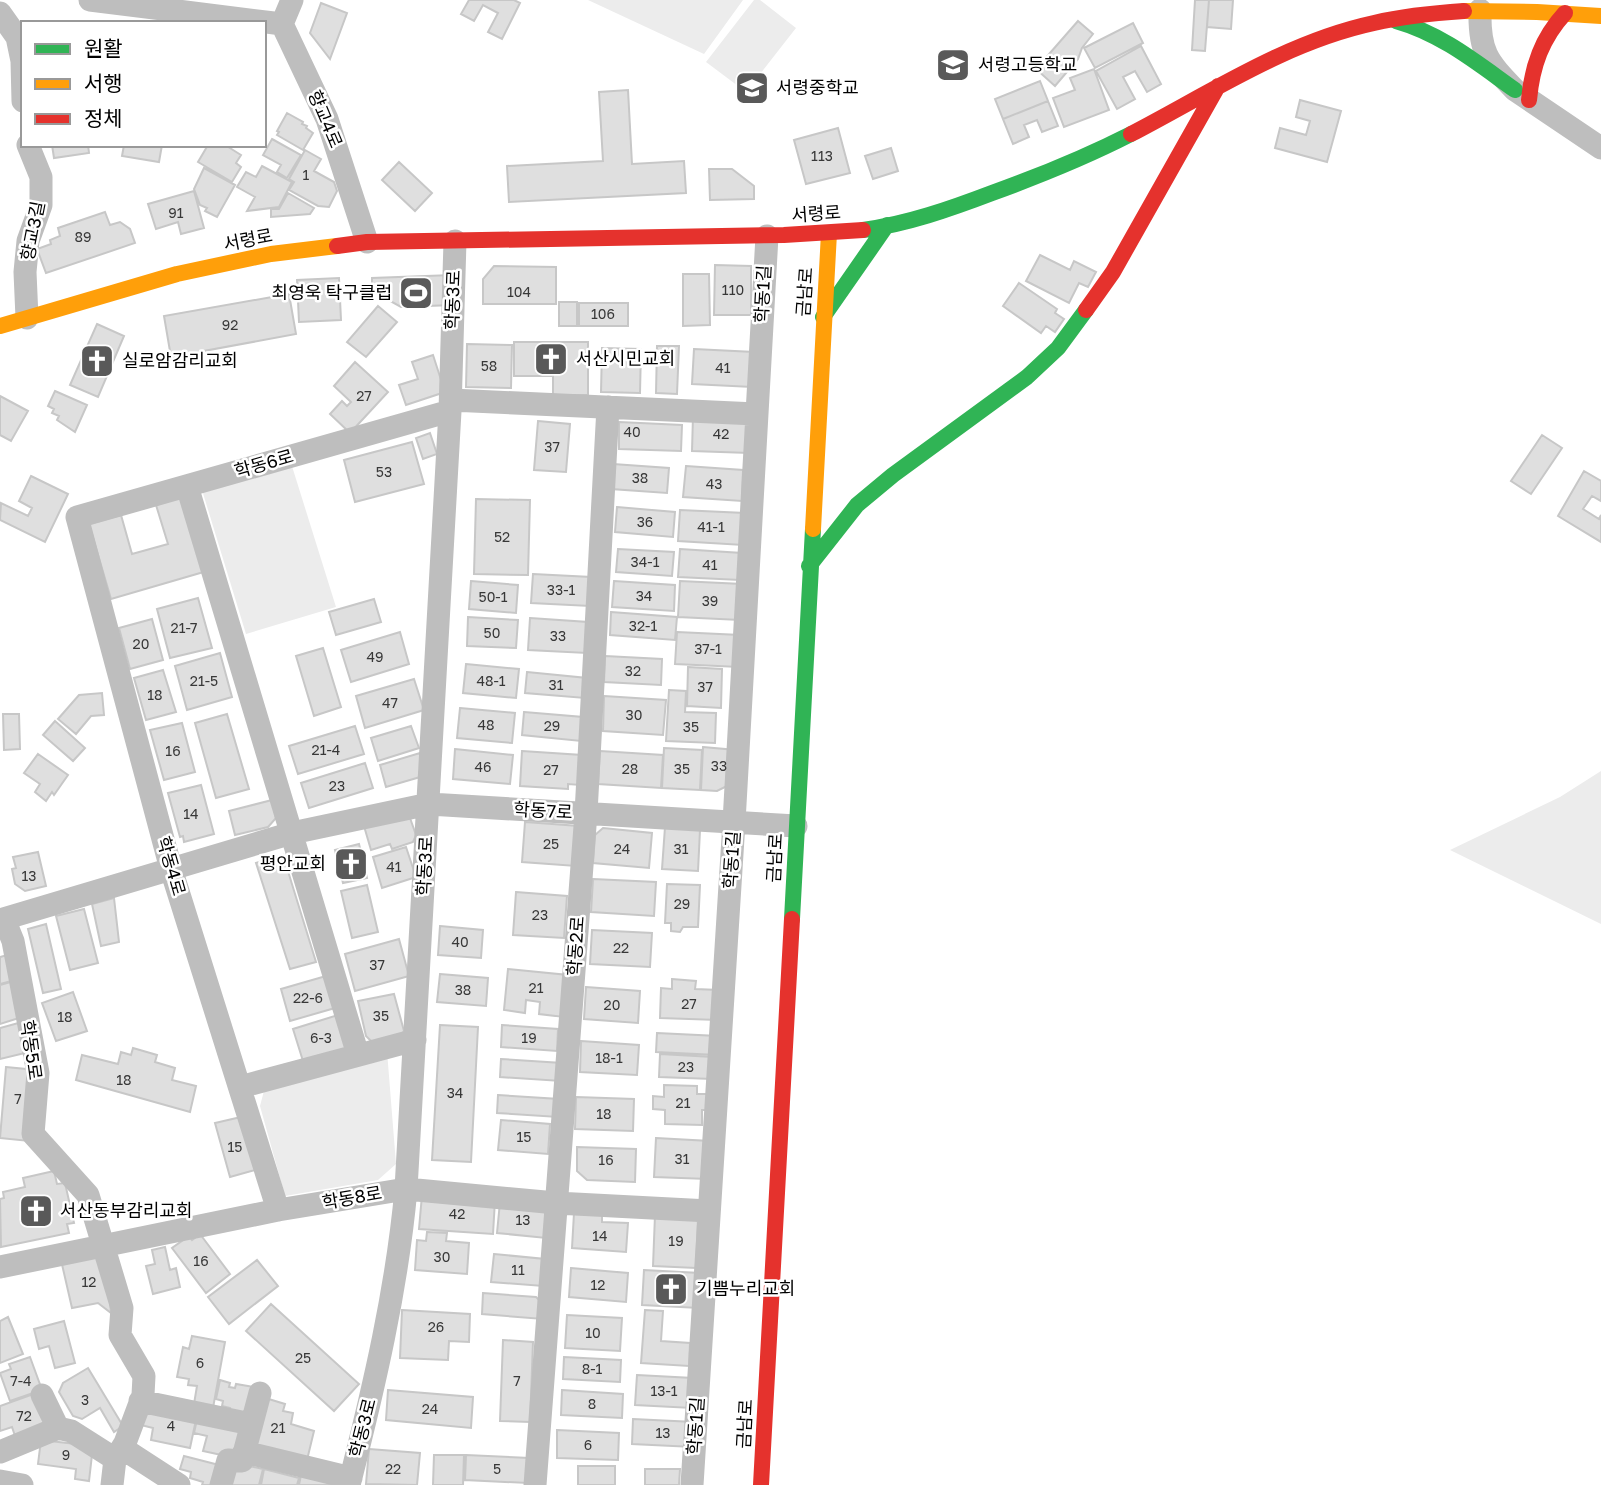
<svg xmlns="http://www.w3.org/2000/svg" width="1601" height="1485" font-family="'Golos Text','Noto Sans KR',sans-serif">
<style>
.green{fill:#ececec}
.building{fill:#dfdfdf;stroke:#c7c7c7;stroke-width:2}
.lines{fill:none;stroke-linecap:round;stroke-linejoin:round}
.street{stroke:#bebebe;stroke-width:23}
.fast{stroke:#30b455;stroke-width:16}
.slow{stroke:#ff9f0a;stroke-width:16}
.jam{stroke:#e5322d;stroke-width:16}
.labels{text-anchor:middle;stroke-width:5;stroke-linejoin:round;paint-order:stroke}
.number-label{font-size:14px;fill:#383838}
.poi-label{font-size:18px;fill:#000;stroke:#fff;text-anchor:start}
.street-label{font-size:18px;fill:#000;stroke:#fff}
</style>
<rect width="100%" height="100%" fill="#fff"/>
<!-- green -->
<path class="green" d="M588,0H743L704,54Z
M754,0H760L796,28L746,92L706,62Z
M291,463L336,607L246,634L202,490Z
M1601,771V924L1450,850L1560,797Z
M387,1051L396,1164L378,1180L285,1196L260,1106L265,1087Z"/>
<!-- building -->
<path class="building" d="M469,0H514L520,3L502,39L488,32L498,13L483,5L474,21L461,14Z
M1195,0H1209L1205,51L1192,50Z
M1209,0H1233L1231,29L1207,27Z
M321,3L347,13L330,59L310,33Z
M1078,21L1093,34L1082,48L1078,59L1055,86L1036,69Z
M1133,23L1143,43L1095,68L1084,48Z
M1141,46L1161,84L1147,92L1135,71L1123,77L1135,99L1117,109L1096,71Z
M1094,69L1109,110L1064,127L1053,98L1075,90L1070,78Z
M1040,81L1048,101L1003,119L995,99Z
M628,90L632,164L684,161L686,193L509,202L507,166L603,161L599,92Z
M1300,100L1341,111L1327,162L1275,148L1280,128L1306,135L1310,121L1296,117Z
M1048,101L1058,126L1042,132L1037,120L1024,125L1029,137L1013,144L1003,119Z
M287,113L303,122L302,124L307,126L306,128L313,133L303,150L277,135L279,132L277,131Z
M838,128L850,173L806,184L794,140Z
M272,139L301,155L287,178L277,172L281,165L263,155Z
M52,145H88L89,153L54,158Z
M124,145H162L159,162L122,156Z
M208,145H225L241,155L236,163L241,167L232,182L198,162Z
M891,148L898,171L873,179L865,156Z
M305,150L321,159L314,171L334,182L337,191L329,207L318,206L289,190L294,182L289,179Z
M399,162L432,193L415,211L382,180Z
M262,166L292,182L279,207L247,211L255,197L237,187L246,172L256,177Z
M204,168L235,185L217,217L205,211L207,208L200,205L194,189Z
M709,169H732L754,186V199L710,200Z
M194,191L204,228L181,234L178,222L156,229L148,204Z
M288,193L314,208L310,214L271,217V209H279Z
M105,212L110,225L120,222L130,229L135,243L46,273L37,249L51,244L50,240L60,236L58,228Z
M1040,255L1070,270L1074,261L1096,272L1088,287L1079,283L1069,303L1026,281Z
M715,265L751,266V315H714Z
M494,266L556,267V304H483V279Z
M683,274H709L710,325L683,326Z
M452,275L453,305L401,307L372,291V278Z
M339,278L341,320L299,322L297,280Z
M1019,283L1057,309L1055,313L1064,319L1055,332L1046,326L1041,333L1003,306Z
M289,294L296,334L171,357L164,316Z
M559,302H577V326H559Z
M579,303H628V326H579Z
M378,306L397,322L366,357L347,342Z
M97,324L124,336L98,397L70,385Z
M514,342H588V395H553V376H514Z
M467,344L512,345L511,388L466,387Z
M657,346H679L677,394L656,393Z
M602,348L641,349L640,393L601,392Z
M694,349L754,352L752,387L692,384Z
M433,355L445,392L406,405L399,385L418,379L412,362Z
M355,362L388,392L350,433L330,414L342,401L347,406L351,402L334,386Z
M55,391L87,405L75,432L57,420L59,416L52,413L54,409L48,406Z
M0,396L28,411L11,441L0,435Z
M693,416L750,418L749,453L692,451Z
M538,421L570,424L566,472L534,470Z
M619,422L682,425L681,451L619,449Z
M430,433L437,454L423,459L416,438Z
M1542,435L1562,448L1531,494L1511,481Z
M412,442L424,484L355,502L344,460Z
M613,464L669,468L667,493L611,489Z
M686,466L743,470L742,501L683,497Z
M1584,471L1601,481V501L1592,496L1583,509L1599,519L1601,515V542L1558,516Z
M31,476L68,494L45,542L0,520L1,503L28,516L32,508L19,501Z
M185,496L207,571L111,599L89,524L121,515L132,554L168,544L156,505Z
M476,499L530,500L528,575L474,574Z
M617,507L675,512L673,537L615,532Z
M680,510L745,513L743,545L678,541Z
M618,549L674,552L672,576L616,572Z
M680,549L742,553L740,580L678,577Z
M533,574L591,577L590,606L531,603Z
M471,581L518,585L516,613L469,609Z
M614,581L675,585L674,611L612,607Z
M680,581L742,584L740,620L678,617Z
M198,598L212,648L170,658L157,609Z
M374,599L381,622L336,635L329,612Z
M611,612L677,617L675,640L610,635Z
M468,617L518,620L516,648L467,646Z
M530,618L588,622L587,653L528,650Z
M152,619L163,660L130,669L119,628Z
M400,632L409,664L351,682L341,650Z
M677,632L740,635L739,667L675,664Z
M323,648L341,707L314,716L296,656Z
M220,653L232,697L187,710L175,666Z
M605,656L662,659L661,685L604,682Z
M466,664L519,669L516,698L463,693Z
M688,667L722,669L721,708L687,706Z
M163,670L176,712L146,720L134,678Z
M527,672L587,678L585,698L525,693Z
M414,679L424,710L365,728L356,696Z
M669,690L686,691L685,712L716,713L715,743L666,741Z
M102,693L104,715L91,716L76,734L58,719L79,695Z
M604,696L666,700L663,735L603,731Z
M460,708L515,713L512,743L457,738Z
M524,712L583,717L581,741L522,735Z
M3,714H19L20,749L4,750Z
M227,714L249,789L216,798L195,723Z
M55,721L85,748L73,761L43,735Z
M182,723L195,772L164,780L150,730Z
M355,726L364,754L298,774L289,746Z
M411,726L419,748L378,761L371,738Z
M703,747L736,750L735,782L717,791L701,790Z
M664,748L702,750L700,790L662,788Z
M455,749L513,755L510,784L453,779Z
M522,751L582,755L580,785L568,784V789L520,786Z
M600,751L663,755L661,788L598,784Z
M420,753L427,775L386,787L380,765Z
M38,754L68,775L54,795L52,792L46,801L35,792L40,784L24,773Z
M365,763L373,788L309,808L301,783Z
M201,785L214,834L184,842L183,836L180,837L168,793Z
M272,800L276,818L268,827L235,835L229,811Z
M410,818L416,835L413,842L392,849L390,844L371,850L364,826Z
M525,822L579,826L576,866L522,862Z
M665,827L700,830L698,871L662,869Z
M603,828L652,833L649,868L593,863L595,835Z
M359,844L367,878L343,883L335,850Z
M406,847L416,877L382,888L373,857Z
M38,852L46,886L25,891L15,884L12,869L16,868L13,857Z
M283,855L316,962L290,969L256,863Z
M593,879L656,882L654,916L591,912Z
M667,884L700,885L698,927H683L680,932L671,931V923H665Z
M367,885L378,932L352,938L341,891Z
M516,892L567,896L564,938L513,935Z
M114,898L119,942L101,946L92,904Z
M84,909L98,963L70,970L56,916Z
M46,924L61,989L43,993L28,929Z
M440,926L483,930L481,958L438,955Z
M592,930L652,933L650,967L590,964Z
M399,939L409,976L355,991L345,954Z
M11,954L19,979L0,984V957Z
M508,969L568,975L564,1017L539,1014L540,1002L526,1000L525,1013L504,1010Z
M440,974L488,978L486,1006L437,1002Z
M326,976L335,1008L290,1021L281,989Z
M672,979L696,981L695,989L719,990L718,1020L660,1018L661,988L672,989Z
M14,981L25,1016L0,1024V985Z
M586,987L640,991L638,1023L584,1019Z
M73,992L87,1031L56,1041L42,1003Z
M394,994L404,1031L399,1038L372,1042L366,1036L358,1001Z
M338,1015L348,1048L303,1061L293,1029Z
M22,1022L29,1052L0,1059V1028Z
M440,1025L478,1027L471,1162L432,1160Z
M502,1025L558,1029L557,1051L501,1047Z
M657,1033L718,1036L717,1055L656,1052Z
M581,1041L639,1045L637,1075L580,1072Z
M133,1048L157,1055L155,1062L175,1068L172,1080L196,1086L190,1112L76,1080L82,1055L118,1064L121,1052L131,1055Z
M660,1054L713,1057L712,1079L659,1077Z
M501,1059L562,1063L561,1081L500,1077Z
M6,1067L36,1070L29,1141L0,1138Z
M664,1085L697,1086V1094H713L712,1110H702V1125L665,1124V1110L653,1109V1096L664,1097Z
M498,1095L559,1099L558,1117L497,1113Z
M576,1097L634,1099L633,1131L575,1129Z
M241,1117L255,1170L230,1177L215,1123Z
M501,1120L550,1124L548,1154L498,1150Z
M656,1138L710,1141L708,1179L654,1177Z
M577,1147L636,1149L635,1182L587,1180L577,1171Z
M54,1171L57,1184L65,1183L74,1223L67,1224L69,1233L1,1247L0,1199L4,1198L3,1192L25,1187L23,1178Z
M422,1195L495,1200L493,1234L419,1229Z
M500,1202L549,1206L546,1238L497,1233Z
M574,1213L602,1215V1222L628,1223L626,1252L572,1248Z
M655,1215L698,1217L696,1268L653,1266Z
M427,1232L447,1233L446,1241L469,1243L467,1274L415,1270L417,1240L426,1241Z
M200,1234L230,1274L206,1293L172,1248L189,1236L192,1240Z
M165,1247L170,1270L176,1268L180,1287L153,1294L146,1266L155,1264L152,1250Z
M105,1251L111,1313L98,1303L72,1308L61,1260Z
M494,1254L545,1259L543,1286L491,1282Z
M257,1260L278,1286L229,1324L208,1297Z
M571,1268L628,1273L626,1302L569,1297Z
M644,1270L700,1273L699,1308L642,1305Z
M483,1293L536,1297L544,1305L543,1319L482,1314Z
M271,1304L359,1384L334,1411L246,1331Z
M402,1310L470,1314L469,1342L449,1341L448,1360L400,1358Z
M645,1310L663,1311L661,1341L690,1343L689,1366L641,1363Z
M567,1315L622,1318L620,1351L565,1348Z
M8,1317L23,1354L0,1363V1321Z
M64,1321L75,1363L55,1368L49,1346L39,1349L34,1329Z
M192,1336L225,1342L213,1408L194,1404L197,1386L188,1385L189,1379L177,1377L183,1347L189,1349Z
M503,1340L533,1342L530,1422L500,1421Z
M30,1357L42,1390L10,1401L0,1373L11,1369L9,1364Z
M564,1357L621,1360L620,1382L563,1379Z
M88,1368L123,1426L114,1432L100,1408L82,1419L73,1416L59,1392L63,1383Z
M637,1375L693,1378L692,1408L635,1405Z
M220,1380L230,1383L229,1387L235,1388L236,1384L254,1387L248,1417L229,1414L230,1408L222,1406L223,1401L216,1399Z
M388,1390L473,1397L471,1428L386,1420Z
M562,1390L623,1394L622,1418L561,1415Z
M39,1392L51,1427L16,1439L12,1427L0,1431V1406Z
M262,1397L285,1404L283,1411L293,1413L291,1424L314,1431L307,1460L249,1446Z
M146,1404L197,1415L190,1448L151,1440L153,1428L141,1425Z
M198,1415L247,1426L240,1459L203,1451L207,1436L194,1433Z
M633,1419L694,1422L693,1447L632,1444Z
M557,1430L619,1433L618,1460L557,1458Z
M41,1440L93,1446L89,1481L75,1479L76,1469L38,1464Z
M369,1449L420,1453L417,1485L366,1484Z
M434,1455H464L463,1485H433Z
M466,1455L529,1458L528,1483L465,1480Z
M184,1456L223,1466L218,1485H202L203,1482L190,1478L191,1472L180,1469Z
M235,1463L263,1469L259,1485H225Z
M578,1466H615V1485H578Z
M264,1469L299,1478L297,1485H261Z
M645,1469H680L679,1485H645Z
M301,1475L339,1485H299Z"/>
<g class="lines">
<!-- street -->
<path class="street" d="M90,0L282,24
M292,0L282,24L327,119L367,242
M1480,10C1479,52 1487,61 1515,90L1601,148
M0,13L17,37L22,61L23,101
M27,318L25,272L28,241L41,205V177L28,145
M451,400L756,414
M187,486L358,1055
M4,919L13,941L38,1073L33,1134L88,1195L122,1308L120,1335L144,1376L143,1395L125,1443L115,1459L112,1485
M0,920L292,833L429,804L796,826
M240,1087L415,1040
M278,1210L171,869L77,517L450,411
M0,1267L278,1210L406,1189L556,1203L709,1211
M42,1395L58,1428L71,1431L115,1459
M140,1401L251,1424
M122,1448L179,1485
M0,1452L58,1428
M244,1452L351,1478
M0,1481L22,1485
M221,1485L228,1460L242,1461L260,1393
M349,1485C374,1387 397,1289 406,1189L450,411L455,241
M535,1485L586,813L608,407
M692,1485L734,822L767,236"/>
<!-- fast -->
<path class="fast" d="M1396,21C1442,34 1477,63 1515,90
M863,230C907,224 950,209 992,193C1039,176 1086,157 1131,134
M823,317L887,225
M809,566L857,505L893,475L1027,377L1058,348L1086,310
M792,919L813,529"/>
<!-- slow -->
<path class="slow" d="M1464,11L1537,12L1601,16
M0,326L177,274L271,254L337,246
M813,529L829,233"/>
<!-- jam -->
<path class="jam" d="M1529,100C1532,66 1542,38 1565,13
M1131,134C1210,93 1286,42 1374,23C1404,16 1434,13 1464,11
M337,246L367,242L784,235L863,230
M1086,310L1113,272L1218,86
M761,1485L792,919"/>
</g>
<!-- icons -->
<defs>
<g id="school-square" transform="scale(1.75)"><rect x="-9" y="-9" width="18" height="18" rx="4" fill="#595959" stroke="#fff"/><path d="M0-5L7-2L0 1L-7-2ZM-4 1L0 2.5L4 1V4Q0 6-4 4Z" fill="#fff"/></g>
<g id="stadium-square" transform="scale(1.75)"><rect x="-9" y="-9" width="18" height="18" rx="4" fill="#595959" stroke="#fff"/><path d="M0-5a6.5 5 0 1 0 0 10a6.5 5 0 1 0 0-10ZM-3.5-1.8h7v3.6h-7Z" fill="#fff"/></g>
<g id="church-square" transform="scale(1.75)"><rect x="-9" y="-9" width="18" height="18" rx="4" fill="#595959" stroke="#fff"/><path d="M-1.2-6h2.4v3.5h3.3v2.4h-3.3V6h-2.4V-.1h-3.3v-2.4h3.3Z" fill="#fff"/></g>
</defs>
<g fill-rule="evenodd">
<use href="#school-square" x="953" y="65"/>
<use href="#school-square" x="752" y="88"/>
<use href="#stadium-square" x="416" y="293"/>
<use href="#church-square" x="551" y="359"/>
<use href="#church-square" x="97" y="361"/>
<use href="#church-square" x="351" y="864"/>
<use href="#church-square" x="36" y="1211"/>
<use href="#church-square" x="671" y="1289"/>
</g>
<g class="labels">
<!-- number labels -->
<g class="number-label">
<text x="822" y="161">113</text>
<text x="306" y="180">1</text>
<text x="176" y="218">91</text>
<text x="83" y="242">89</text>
<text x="733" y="295">110</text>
<text x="519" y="297">104</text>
<text x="603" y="319">106</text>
<text x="230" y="330">92</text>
<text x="489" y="371">58</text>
<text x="723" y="373">41</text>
<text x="364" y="401">27</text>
<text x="632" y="437">40</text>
<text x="721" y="439">42</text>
<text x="552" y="452">37</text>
<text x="384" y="477">53</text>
<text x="640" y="483">38</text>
<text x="714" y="489">43</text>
<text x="645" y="527">36</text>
<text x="711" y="532">41-1</text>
<text x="502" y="542">52</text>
<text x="645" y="567">34-1</text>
<text x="710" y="570">41</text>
<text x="561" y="595">33-1</text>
<text x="644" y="601">34</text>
<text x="493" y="602">50-1</text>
<text x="710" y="606">39</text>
<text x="643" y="631">32-1</text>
<text x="184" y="633">21-7</text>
<text x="492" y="638">50</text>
<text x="558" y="641">33</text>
<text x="141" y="649">20</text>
<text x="708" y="654">37-1</text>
<text x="375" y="662">49</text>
<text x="633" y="676">32</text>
<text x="204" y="686">21-5</text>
<text x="491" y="686">48-1</text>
<text x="556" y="690">31</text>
<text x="705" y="692">37</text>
<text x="155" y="700">18</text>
<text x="390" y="708">47</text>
<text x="634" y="720">30</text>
<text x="486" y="730">48</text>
<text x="552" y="731">29</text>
<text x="691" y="732">35</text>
<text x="326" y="755">21-4</text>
<text x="173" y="756">16</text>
<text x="719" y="771">33</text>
<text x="483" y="772">46</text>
<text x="630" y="774">28</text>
<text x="682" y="774">35</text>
<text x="551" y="775">27</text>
<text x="337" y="791">23</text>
<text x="191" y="819">14</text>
<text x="551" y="849">25</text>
<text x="622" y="854">24</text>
<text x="681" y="854">31</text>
<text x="394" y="872">41</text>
<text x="29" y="881">13</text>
<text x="682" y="909">29</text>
<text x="540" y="920">23</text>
<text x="460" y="947">40</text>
<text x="621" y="953">22</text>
<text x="377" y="970">37</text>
<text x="536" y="993">21</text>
<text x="463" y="995">38</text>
<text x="308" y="1003">22-6</text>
<text x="689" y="1009">27</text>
<text x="612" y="1010">20</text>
<text x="381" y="1021">35</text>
<text x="65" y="1022">18</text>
<text x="321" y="1043">6-3</text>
<text x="529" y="1043">19</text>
<text x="609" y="1063">18-1</text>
<text x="686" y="1072">23</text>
<text x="124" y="1085">18</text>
<text x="455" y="1098">34</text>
<text x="18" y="1104">7</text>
<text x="683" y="1108">21</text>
<text x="604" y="1119">18</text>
<text x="524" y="1142">15</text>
<text x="235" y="1152">15</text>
<text x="682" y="1164">31</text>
<text x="606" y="1165">16</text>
<text x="457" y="1219">42</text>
<text x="523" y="1225">13</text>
<text x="600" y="1241">14</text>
<text x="676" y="1246">19</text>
<text x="442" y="1262">30</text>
<text x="201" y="1266">16</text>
<text x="518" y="1275">11</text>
<text x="89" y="1287">12</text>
<text x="598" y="1290">12</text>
<text x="436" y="1332">26</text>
<text x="593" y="1338">10</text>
<text x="303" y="1363">25</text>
<text x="200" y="1368">6</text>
<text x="592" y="1374">8-1</text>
<text x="21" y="1386">7-4</text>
<text x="517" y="1386">7</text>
<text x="664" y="1396">13-1</text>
<text x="85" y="1405">3</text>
<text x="592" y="1409">8</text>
<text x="430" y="1414">24</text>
<text x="24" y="1421">72</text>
<text x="171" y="1431">4</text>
<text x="278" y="1433">21</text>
<text x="663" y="1438">13</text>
<text x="588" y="1450">6</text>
<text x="66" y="1460">9</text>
<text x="393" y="1474">22</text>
<text x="497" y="1474">5</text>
</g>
<!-- poi labels -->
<g class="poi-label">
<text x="978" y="71">서령고등학교</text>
<text x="776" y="94">서령중학교</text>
<text x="392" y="299" text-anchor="end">최영욱 탁구클럽</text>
<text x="576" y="365">서산시민교회</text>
<text x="122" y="367">실로암감리교회</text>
<text x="326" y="870" text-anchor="end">평안교회</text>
<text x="60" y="1217">서산동부감리교회</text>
<text x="696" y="1295">기쁨누리교회</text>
</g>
<!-- street labels -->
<g class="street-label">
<text transform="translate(325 119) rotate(67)" y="6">향교4로</text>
<text transform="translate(816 214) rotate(-4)" y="6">서령로</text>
<text transform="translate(33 231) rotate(-79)" y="6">향교3길</text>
<text transform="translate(248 240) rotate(-11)" y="6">서령로</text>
<text transform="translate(805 292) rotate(-86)" y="6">금남로</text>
<text transform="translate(763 294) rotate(-87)" y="6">학동1길</text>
<text transform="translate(453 300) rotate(-88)" y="6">학동3로</text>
<text transform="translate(264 464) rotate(-16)" y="6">학동6로</text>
<text transform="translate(543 811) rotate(3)" y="6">학동7로</text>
<text transform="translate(775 858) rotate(-87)" y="6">금남로</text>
<text transform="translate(732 860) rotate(-86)" y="6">학동1길</text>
<text transform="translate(171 866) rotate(74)" y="6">학동4로</text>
<text transform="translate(425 866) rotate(-87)" y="6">학동3로</text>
<text transform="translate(576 946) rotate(-86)" y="6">학동2로</text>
<text transform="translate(31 1050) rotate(82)" y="6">학동5로</text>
<text transform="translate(352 1198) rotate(-10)" y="6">학동8로</text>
<text transform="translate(745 1424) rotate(-87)" y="6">금남로</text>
<text transform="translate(696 1426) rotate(-86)" y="6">학동1길</text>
<text transform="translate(363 1428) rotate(-76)" y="6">학동3로</text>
</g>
</g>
<!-- legend -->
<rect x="21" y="21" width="245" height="126" fill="#ffffff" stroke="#999999" stroke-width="2"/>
<rect x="35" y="44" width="35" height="10" fill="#30b455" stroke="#999999" stroke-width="2"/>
<text x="84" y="56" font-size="21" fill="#000000">원활</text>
<rect x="35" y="79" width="35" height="10" fill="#ff9f0a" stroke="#999999" stroke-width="2"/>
<text x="84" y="91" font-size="21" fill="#000000">서행</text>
<rect x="35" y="114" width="35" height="10" fill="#e5322d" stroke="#999999" stroke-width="2"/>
<text x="84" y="126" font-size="21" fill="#000000">정체</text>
</svg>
